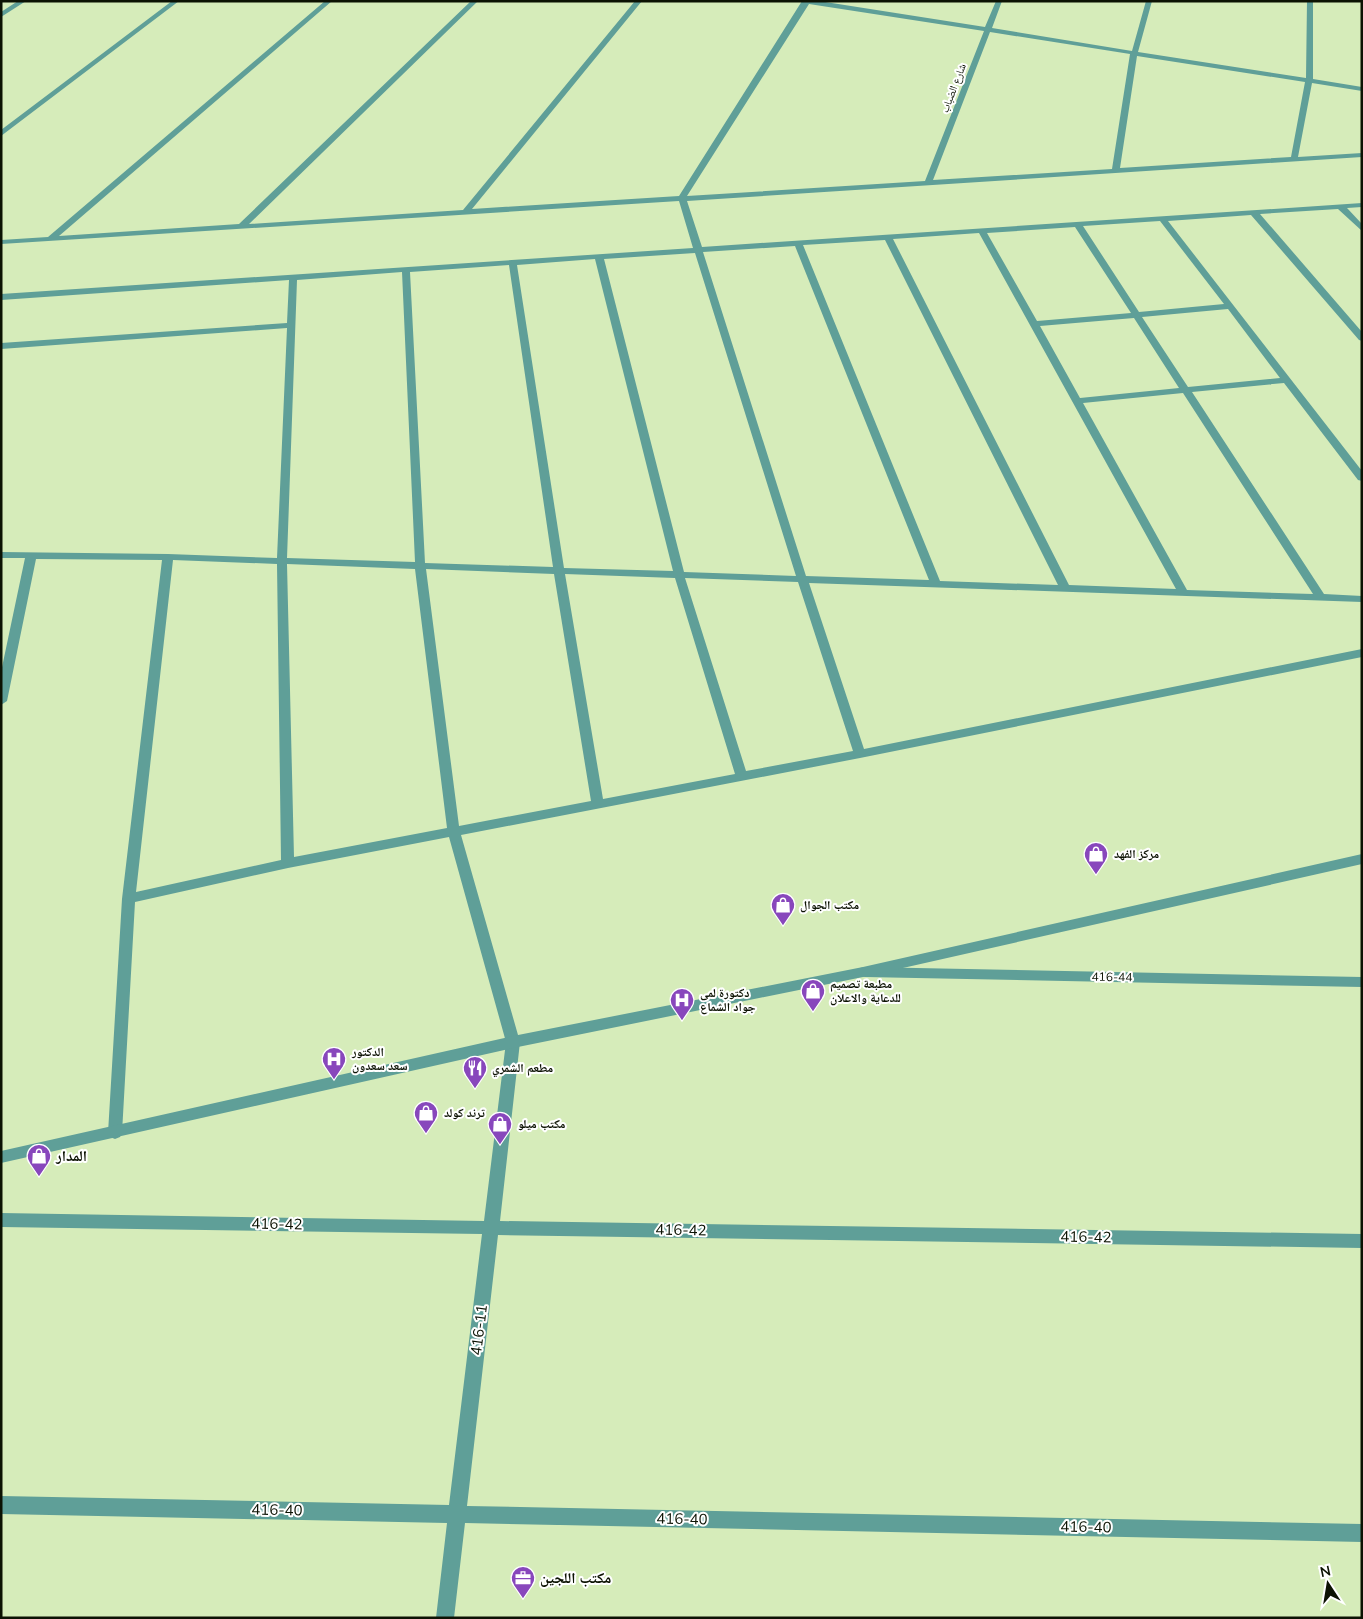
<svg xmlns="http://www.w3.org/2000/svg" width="1363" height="1619" font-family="'Nunito Sans','Noto Naskh Arabic',sans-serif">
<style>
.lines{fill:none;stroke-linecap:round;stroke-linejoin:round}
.minor{fill:#5f9f98;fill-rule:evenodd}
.tertiary{fill:#5f9f98;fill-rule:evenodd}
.labels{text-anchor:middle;stroke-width:4;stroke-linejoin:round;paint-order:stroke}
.far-street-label{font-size:11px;fill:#0c1203;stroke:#fff}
.poi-label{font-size:12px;font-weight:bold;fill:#0c1203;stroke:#fff;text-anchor:start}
.street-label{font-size:12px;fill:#0c1203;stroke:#fff}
.near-poi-label{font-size:15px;font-weight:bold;fill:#0c1203;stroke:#fff;text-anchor:start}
.near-street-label{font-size:15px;fill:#0c1203;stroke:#fff}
</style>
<rect width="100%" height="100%" fill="#d6ecba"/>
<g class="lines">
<!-- minor -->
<path class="minor" d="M18,1H26L1,17V12Z
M172,1H179L1,136V130Z
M325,1H332L59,236L239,224L471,1H478L249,224L463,210L635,1H642L472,209L679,196L802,1H819L985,27L996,1H1002L992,28L1132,51L1146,1H1152L1138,52L1306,78L1307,1H1313V79L1362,87V91L1312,83L1298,157L1362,153V157L687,201L702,247L1362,203V207L1347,208L1362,224V231L1338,209L1260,214L1362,332V341L1359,340L1251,215L1168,221L1362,471V481L1358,480L1284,383L1192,392L1324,594L1362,596V602L809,583L864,749L1362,649V657L860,758L461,835L520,1042L500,1221L1362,1234V1248L498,1235L467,1506L1362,1524V1542L465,1523L454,1618H436L447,1523L1,1514V1496L449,1505L482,1234L1,1227V1213L484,1221L506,1042L449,837L288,868L135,902L122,1133L120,1137L115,1139L110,1137L108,1133L122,899L162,560L36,559L7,701L1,705V672L25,558H1V552L168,554L277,558L287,328L1,349V343L287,323L289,280L1,300V294L693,248L679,201L1,244V240L48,237ZM809,4L984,31L925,181L687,196ZM990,32L1130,54L1112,169L933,180ZM1137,56L1305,82L1291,157L1120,168ZM1160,221L1224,304L1139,312L1083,226ZM1075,227L1131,313L1037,321L987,233ZM979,233L1176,589L1069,585L893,239ZM885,240L1058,585L940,581L803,245ZM795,246L929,580L806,576L703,252ZM695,253L796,576L684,572L604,259ZM595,259L673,571L564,568L517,265ZM509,265L553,567L425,563L410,272ZM402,272L415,562L287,558L297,280ZM1228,309L1280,378L1188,387L1142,317ZM1134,318L1179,388L1080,398L1040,326ZM1183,393L1313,594L1187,590L1083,403ZM173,560L277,564L281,860L136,892ZM287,564L415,569L447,828L294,857ZM426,569L554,574L591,801L459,826ZM565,574L675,578L735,774L603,799ZM685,578L798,582L853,751L746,771Z
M865,967L1362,977V987L865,977L860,976L858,972L860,968Z"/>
<!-- tertiary -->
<path class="tertiary" d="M1362,854V864L863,977L513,1048L1,1163V1151L513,1036L863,967Z"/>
</g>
<!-- icons -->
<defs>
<g id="shop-pin" transform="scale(1.25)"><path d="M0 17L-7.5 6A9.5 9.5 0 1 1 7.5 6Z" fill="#8847bc" stroke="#fff"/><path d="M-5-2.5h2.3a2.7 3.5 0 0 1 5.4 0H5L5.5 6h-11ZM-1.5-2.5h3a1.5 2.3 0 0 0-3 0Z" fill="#fff"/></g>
<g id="hospital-pin" transform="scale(1.25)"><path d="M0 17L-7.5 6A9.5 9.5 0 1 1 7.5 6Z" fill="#8847bc" stroke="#fff"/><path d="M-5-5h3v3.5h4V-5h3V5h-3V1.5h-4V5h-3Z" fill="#fff"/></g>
<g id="restaurant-pin" transform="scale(1.25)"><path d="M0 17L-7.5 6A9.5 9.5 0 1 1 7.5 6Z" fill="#8847bc" stroke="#fff"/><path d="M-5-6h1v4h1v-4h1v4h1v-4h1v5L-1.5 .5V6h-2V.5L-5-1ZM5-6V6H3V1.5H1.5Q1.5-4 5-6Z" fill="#fff"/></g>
<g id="office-pin" transform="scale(1.25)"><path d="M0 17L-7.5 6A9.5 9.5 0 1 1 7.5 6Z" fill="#8847bc" stroke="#fff"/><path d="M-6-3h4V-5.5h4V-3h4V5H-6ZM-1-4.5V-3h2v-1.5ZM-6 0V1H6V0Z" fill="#fff"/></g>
</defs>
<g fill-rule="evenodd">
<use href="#shop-pin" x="1096" y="854"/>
<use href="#shop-pin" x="783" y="905"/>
<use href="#shop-pin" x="813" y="991"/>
<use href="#hospital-pin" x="682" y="1000"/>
<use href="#hospital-pin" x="334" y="1059"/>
<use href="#restaurant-pin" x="475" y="1068"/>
<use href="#shop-pin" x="426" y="1113"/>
<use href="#shop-pin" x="500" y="1124"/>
<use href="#shop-pin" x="39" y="1156"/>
<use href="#office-pin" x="523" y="1578"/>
</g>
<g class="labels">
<!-- far-street labels -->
<g class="far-street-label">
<text transform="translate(953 88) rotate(-69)" y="4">شارع الضباب</text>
</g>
<!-- poi labels -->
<g class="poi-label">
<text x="1114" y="858">مركز الفهد</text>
<text x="800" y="909">مكتب الجوال</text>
<text x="830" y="988">مطبعة تصميم<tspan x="830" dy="14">للدعاية والاعلان</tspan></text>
<text x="700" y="997">دكتورة لمى<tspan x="700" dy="14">جواد الشماع</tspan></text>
<text x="352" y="1056">الدكتور<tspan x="352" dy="14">سعد سعدون</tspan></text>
<text x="492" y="1072">مطعم الشمري</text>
<text x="444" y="1117">ترند كولد</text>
<text x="518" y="1128">مكتب ميلو</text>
</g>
<!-- street labels -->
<g class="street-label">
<text transform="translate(1112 977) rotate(1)" y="4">416-44</text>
</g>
<!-- near-poi labels -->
<g class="near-poi-label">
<text x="56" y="1161">المدار</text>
<text x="540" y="1583">مكتب اللجين</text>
</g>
<!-- near-street labels -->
<g class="near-street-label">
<text transform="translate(277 1224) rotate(1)" y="5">416-42</text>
<text transform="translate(681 1230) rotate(1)" y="5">416-42</text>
<text transform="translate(1086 1237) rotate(1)" y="5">416-42</text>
<text transform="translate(479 1330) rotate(-83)" y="5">416-11</text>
<text transform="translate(277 1510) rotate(1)" y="5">416-40</text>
<text transform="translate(682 1519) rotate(1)" y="5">416-40</text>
<text transform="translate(1086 1527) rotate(1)" y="5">416-40</text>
</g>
</g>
<!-- border -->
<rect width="1363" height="1619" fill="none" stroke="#0c1203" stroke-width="5"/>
<!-- north arrow -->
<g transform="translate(1328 1584) rotate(348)" stroke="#ffffff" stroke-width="4" paint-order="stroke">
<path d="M0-4L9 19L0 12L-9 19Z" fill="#0c1203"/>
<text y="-8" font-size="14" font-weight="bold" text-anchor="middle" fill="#0c1203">N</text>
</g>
</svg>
